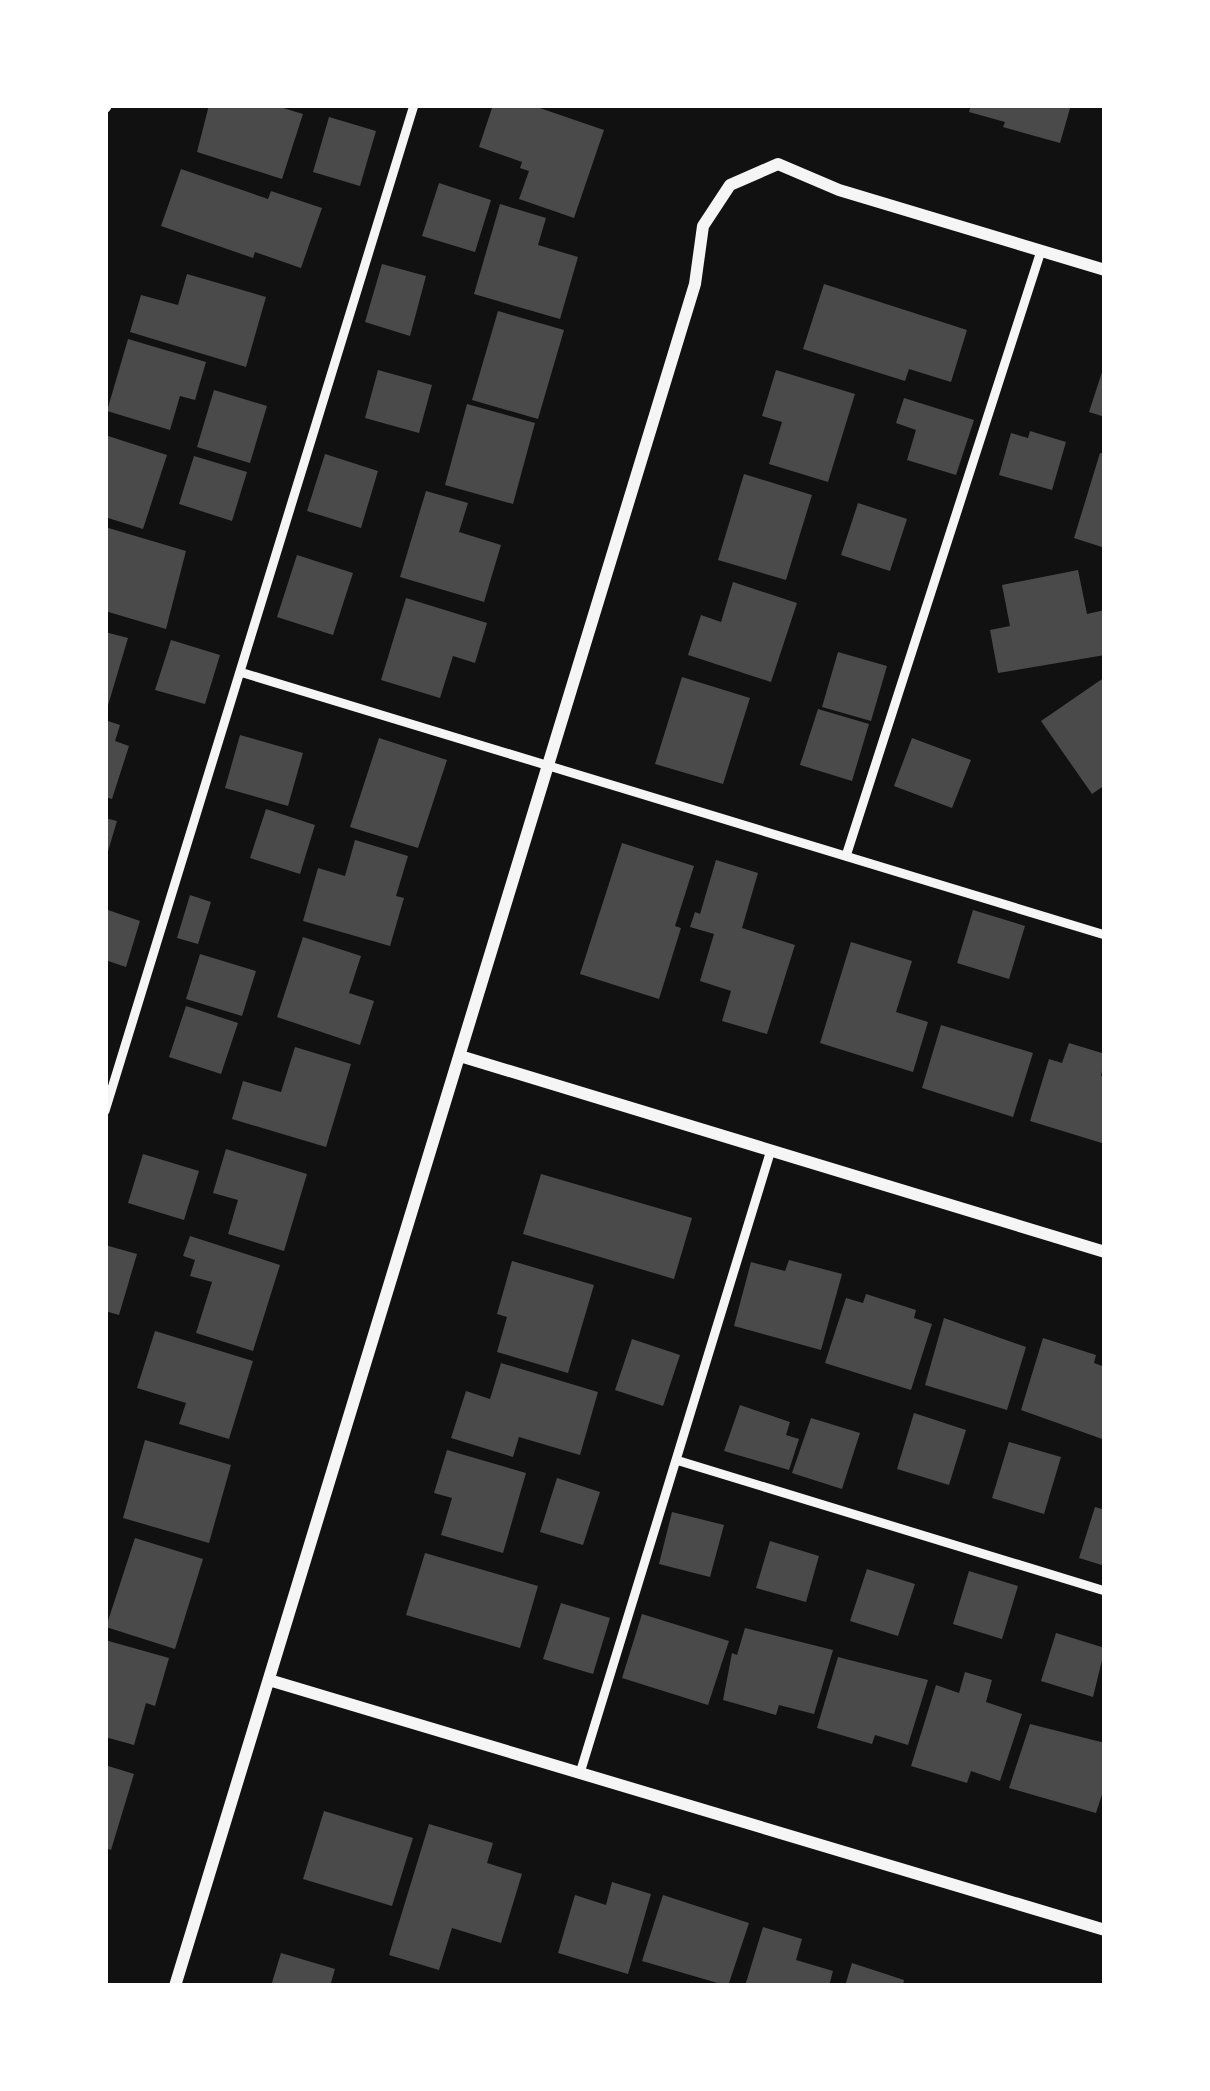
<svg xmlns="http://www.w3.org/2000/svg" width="1210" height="2091" font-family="'Fira Sans',sans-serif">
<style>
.building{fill:#4a4a4a}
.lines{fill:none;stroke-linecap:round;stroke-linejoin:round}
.service{stroke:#f5f5f5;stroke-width:9}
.minor{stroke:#f5f5f5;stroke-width:12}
</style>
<rect width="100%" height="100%" fill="#111"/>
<!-- building -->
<path class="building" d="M209,105H273L303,114L282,179L197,152Z
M493,105H531L604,130L574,218L519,199L529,171L520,168L522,162L479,147Z
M971,105H1071L1060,143L1003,127L1005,122L969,112Z
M329,117L376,131L360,186L313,172Z
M181,169L268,199L271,191L322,208L301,268L255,252L253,258L161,226Z
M439,183L491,200L475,252L422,236Z
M500,204L546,218L538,245L578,257L560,319L474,294Z
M382,264L426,276L410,336L365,322Z
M187,274L266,297L246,367L130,332L141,295L178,305Z
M824,284L967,330L951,382L909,369L905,381L803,349Z
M498,311L564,330L538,419L472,400Z
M128,339L206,362L195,400L180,396L170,430L107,411Z
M1105,363V417L1089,412Z
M378,370L432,385L419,433L365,418Z
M776,370L855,394L828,482L769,464L782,422L762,416Z
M214,390L267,406L250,463L197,447Z
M904,398L974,420L956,475L907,460L916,430L896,423Z
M467,404L535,423L513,504L445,485Z
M1030,431L1066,442L1052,490L999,475L1011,433L1028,438Z
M105,435L167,455L143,529L105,517Z
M1100,453L1105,454V548L1074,538Z
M325,454L378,471L361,528L307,511Z
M194,456L247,472L232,521L179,504Z
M744,474L812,495L786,580L718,560Z
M426,491L468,503L459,532L501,545L484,602L400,577Z
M858,503L907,519L890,571L841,555Z
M105,527L186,551L166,629L105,611Z
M297,555L353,573L333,635L277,617Z
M1078,570L1087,614L1105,610V655L998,673L990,630L1010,626L1002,585Z
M733,582L797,603L771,682L688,655L701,615L721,622Z
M406,598L487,623L475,663L453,656L440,698L381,680Z
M105,632L128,638L106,712H105Z
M171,640L220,655L205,704L155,690Z
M838,652L887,666L871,721L822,707Z
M682,677L750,698L723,784L655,764Z
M1105,677V785L1092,794L1041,721Z
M818,709L869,724L852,781L800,765Z
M105,720L120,725L115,741L129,746L112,799L105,797Z
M240,735L303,753L288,806L225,788Z
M379,738L447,760L418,848L350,827Z
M912,738L971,760L952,808L894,786Z
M266,809L315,825L300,874L250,858Z
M105,818L117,821L106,858H105Z
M355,840L408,856L396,896L404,898L390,946L303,921L318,868L345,876Z
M622,843L694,866L675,926L681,928L659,999L580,974Z
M716,860L758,873L742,928L795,945L767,1034L722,1021L731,991L700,981L714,934L690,927L695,912L700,914Z
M190,895L211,902L198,944L177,938Z
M105,909L140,921L126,967L105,960Z
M973,910L1025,926L1009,979L957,963Z
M303,937L361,956L349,993L374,1001L360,1045L277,1017Z
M851,942L912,961L896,1012L928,1022L913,1072L820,1043Z
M200,954L256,971L242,1016L186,999Z
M186,1006L238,1023L221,1074L169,1057Z
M941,1025L1033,1053L1013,1117L922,1088Z
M1069,1043L1105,1054L1101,1076L1105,1077V1144L1030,1121L1049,1059L1062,1063Z
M295,1047L351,1064L326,1147L232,1119L243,1081L281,1092Z
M226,1149L307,1174L284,1251L228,1234L238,1200L213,1193Z
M143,1154L199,1171L184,1220L128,1203Z
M541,1174L692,1218L674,1279L523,1234Z
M190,1236L280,1265L253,1351L196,1333L212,1282L190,1276L195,1260L183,1256Z
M105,1245L137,1254L119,1315L105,1311Z
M789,1260L842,1274L821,1350L734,1326L751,1262L785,1271Z
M512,1261L594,1285L568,1373L497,1352L507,1317L497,1314Z
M866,1294L916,1310L914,1318L932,1324L911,1390L825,1363L846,1298L863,1303Z
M944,1318L1026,1347L1007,1410L925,1385Z
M155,1331L253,1361L229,1439L179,1424L186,1403L137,1388Z
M1043,1338L1096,1355L1094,1363L1105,1367V1440L1021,1410Z
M632,1339L680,1355L663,1406L615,1390Z
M501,1363L598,1392L580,1455L519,1437L513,1457L451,1438L466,1391L490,1399Z
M740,1405L790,1422L786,1435L799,1439L789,1470L724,1451Z
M914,1413L966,1430L949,1485L897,1469Z
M811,1418L860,1433L842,1489L792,1473Z
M145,1440L231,1465L209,1543L123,1518Z
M1009,1442L1061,1457L1044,1514L992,1498Z
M447,1450L526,1473L503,1553L441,1535L452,1498L434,1493Z
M557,1478L600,1492L583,1545L540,1532Z
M1095,1507L1105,1510V1566L1079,1558Z
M672,1512L724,1525L710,1577L659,1564Z
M135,1538L203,1559L175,1649L106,1627Z
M770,1541L819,1556L806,1602L756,1588Z
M425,1553L538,1586L520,1648L406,1615Z
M867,1569L915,1584L898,1636L850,1621Z
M969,1571L1018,1586L1002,1639L953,1624Z
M561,1603L610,1618L593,1674L543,1659Z
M642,1614L729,1641L708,1705L622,1678Z
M745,1628L833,1650L814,1714L779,1705L776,1715L723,1700L732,1653L737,1655Z
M1056,1633L1105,1648L1093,1697L1041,1681Z
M105,1640L169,1658L155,1706L146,1703L134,1745L105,1737Z
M838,1657L928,1680L908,1745L875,1735L872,1744L817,1728Z
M965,1672L992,1680L986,1702L1022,1714L1000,1781L971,1771L967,1783L911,1766L936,1685L959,1693Z
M1030,1724L1105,1743V1785L1096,1813L1009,1788Z
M105,1765L134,1774L111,1850L105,1848Z
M324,1811L413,1838L392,1906L303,1879Z
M429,1824L493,1843L487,1863L522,1874L501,1943L452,1928L439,1970L389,1955Z
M612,1882L651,1894L628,1974L558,1953L575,1895L606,1905Z
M663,1895L749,1923L728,1986L642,1961Z
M763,1927L802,1939L796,1960L833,1971L829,1986H745Z
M281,1953L335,1969L330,1986H271Z
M852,1963L904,1980L903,1986H845Z"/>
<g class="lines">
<!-- service -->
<path class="service" d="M240,672L1105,935
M846,856L1041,251
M105,1111L414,105
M676,1460L1105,1591
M580,1773L771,1150"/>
<!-- minor -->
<path class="minor" d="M105,107L106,105
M460,1056L1105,1252
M269,1680L1105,1930
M175,1986L695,284L703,226L730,185L778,164L839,190L1105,270"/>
</g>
<!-- border -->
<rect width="1210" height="2091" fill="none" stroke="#ffffff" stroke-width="216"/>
</svg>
